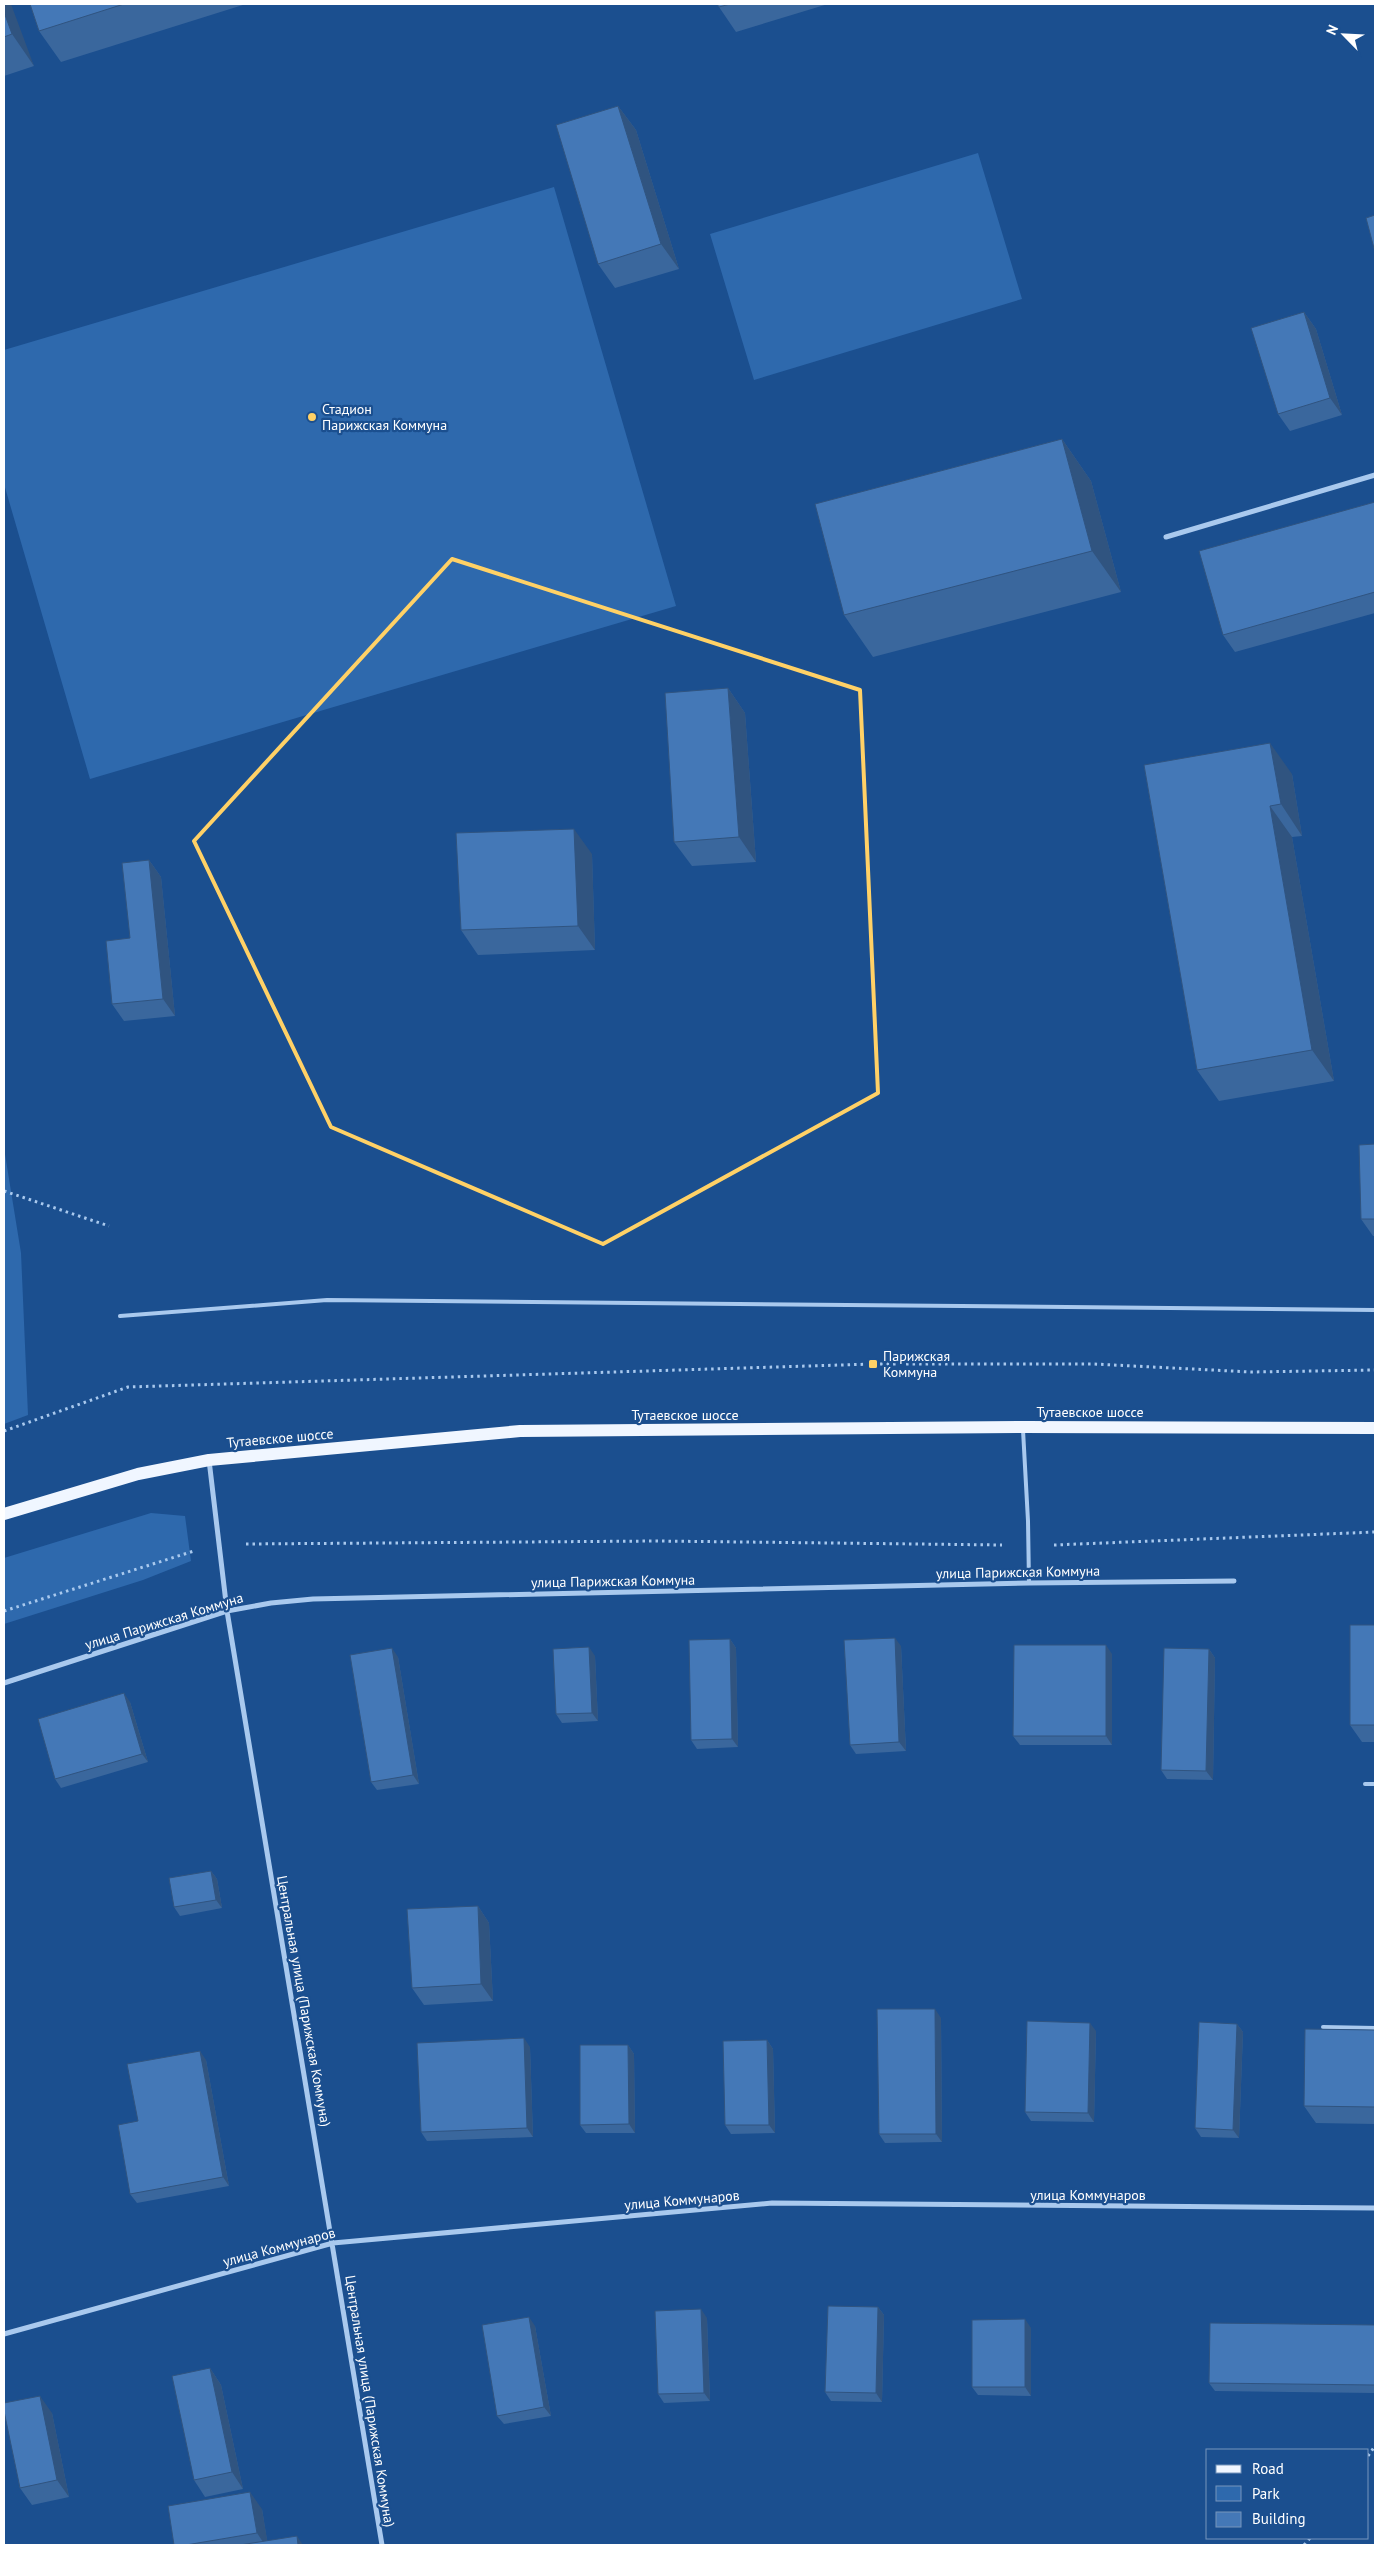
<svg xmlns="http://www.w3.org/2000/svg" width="1379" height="2549" font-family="'PT Sans',sans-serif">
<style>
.green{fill:#2e69ad}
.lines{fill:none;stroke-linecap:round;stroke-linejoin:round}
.path{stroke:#a9c9ee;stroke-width:3;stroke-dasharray:2.5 4;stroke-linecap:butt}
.service{stroke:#a9c9ee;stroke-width:4}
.minor{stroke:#a9c9ee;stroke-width:5}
.primary{stroke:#f0f6ff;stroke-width:12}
.wall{fill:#3a679d}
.shaded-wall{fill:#305480}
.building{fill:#4478b7;stroke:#305480}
.marked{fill:none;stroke:#ffd166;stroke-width:4;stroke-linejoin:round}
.poi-dot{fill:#ffd166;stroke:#1b4f8f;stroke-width:2}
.labels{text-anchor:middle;stroke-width:4.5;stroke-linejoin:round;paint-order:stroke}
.poi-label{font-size:14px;fill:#fff;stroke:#1b4f8f;text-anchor:start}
.street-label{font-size:14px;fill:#fff;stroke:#1b4f8f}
</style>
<rect width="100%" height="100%" fill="#1b4f8f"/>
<!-- green -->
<path class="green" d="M978,153L1022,299L754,380L710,234Z
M554,187L676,606L90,779L4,484V350Z
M4,1148L21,1253L28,1415L4,1424Z
M151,1513L185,1516L191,1561L143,1580L4,1624V1558Z"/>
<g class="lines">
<!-- path -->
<path class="path" d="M4,1191L109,1226
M4,1431L128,1387L873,1364H1094L1251,1372L1375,1370
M246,1544L657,1541L1002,1545
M1054,1545L1375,1532
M4,1611L194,1551
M1368,2456L1375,2446
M1304,2545L1310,2538"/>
<!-- service -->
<path class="service" d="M120,1316L327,1300L1375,1310
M1023,1430L1028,1521L1029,1583
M1365,1784H1375
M1323,2027L1375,2028"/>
<!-- minor -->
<path class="minor" d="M1166,537L1375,475
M209,1460L227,1611L382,2545
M4,1683L227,1611L271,1603L313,1599L1029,1583L1234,1581
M4,2334L333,2243L772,2203L1375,2208"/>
<!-- primary -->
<path class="primary" d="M4,1514L138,1474L209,1460L520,1431L1023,1427L1375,1428"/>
</g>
<!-- wall -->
<path class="wall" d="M4,4L34,66L4,76Z
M30,4H246L61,62L39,31Z
M717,4H828L736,32L719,7Z
M618,106L636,130L679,269L615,288L598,264Z
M1304,312L1316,329L1342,415L1290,431L1278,414Z
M1062,439L1091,481L1121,592L873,657L844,615Z
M1375,502V613L1235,652L1223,635Z
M728,688L745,713L756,862L692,866L674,842Z
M1144,765L1292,774L1302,836L1292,837L1334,1081L1219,1101L1197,1070Z
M592,854L595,950L478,955L461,930Z
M149,860L161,877L175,1016L124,1021L112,1004L130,938Z
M1375,1144V1236H1373L1361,1219Z
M1375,1625V1742H1362L1350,1725Z
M730,1639L736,1648L738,1747L697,1749L691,1740Z
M901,1646L906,1751L856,1754L850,1745Z
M1209,1649L1215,1658L1213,1780L1167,1779L1161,1770Z
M1112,1654V1745H1020L1013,1736Z
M595,1656L598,1721L562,1723L556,1714Z
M398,1657L419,1784L377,1790L371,1782Z
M130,1702L148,1762L61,1788L55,1779Z
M211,1871L217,1879L222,1908L180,1916L174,1907Z
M478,1906L489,1923L493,2001L424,2005L412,1988Z
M941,2018L942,2142L885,2143L879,2134Z
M1237,2024L1243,2032L1239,2138L1201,2137L1195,2128Z
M1375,2030V2124L1316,2123L1304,2106Z
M1096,2031L1094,2122L1031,2121L1025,2112Z
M767,2040L773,2049L775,2133L731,2134L725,2125Z
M628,2045L634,2054L635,2133H586L580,2125Z
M530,2047L533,2137L427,2141L421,2132Z
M206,2060L229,2186L137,2203L130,2194L138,2121Z
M878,2307L884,2315L882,2402L831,2401L825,2392Z
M707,2318L710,2401L664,2403L658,2394Z
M1375,2325V2393L1215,2391L1209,2383Z
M535,2326L551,2416L504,2424L497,2416Z
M1031,2328V2396L978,2395L972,2387Z
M210,2368L221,2385L243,2489L205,2497L194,2480Z
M52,2413L69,2497L32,2505L20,2488Z
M262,2509L267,2541L303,2545H174Z"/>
<!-- shaded-wall -->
<path class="shaded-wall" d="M4,4H11L34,66L12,34L4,12Z
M618,106L636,130L679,269L661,244Z
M1304,312L1316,329L1342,415L1330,398Z
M1062,439L1091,481L1121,592L1092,551Z
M728,688L745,713L756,862L739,837Z
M1270,743L1292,774L1302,836L1281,804Z
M1270,806L1292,837L1334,1081L1312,1050Z
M574,829L592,854L595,950L578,926Z
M149,860L161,877L175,1016L163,999Z
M895,1638L901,1646L906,1751L899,1742Z
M730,1639L736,1648L738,1747L732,1739Z
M1106,1645L1112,1654V1745L1106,1736Z
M589,1647L595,1656L598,1721L592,1713Z
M392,1648L398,1657L419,1784L413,1775Z
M1209,1649L1215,1658L1213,1780L1206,1771Z
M124,1693L130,1702L148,1762L142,1754Z
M211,1871L217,1879L222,1908L216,1900Z
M478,1906L489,1923L493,2001L481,1984Z
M935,2009L941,2018L942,2142L936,2134Z
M1090,2023L1096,2031L1094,2122L1088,2113Z
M1237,2024L1243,2032L1239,2138L1233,2130Z
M524,2038L530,2047L533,2137L527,2128Z
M767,2040L773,2049L775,2133L769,2125Z
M628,2045L634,2054L635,2133L629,2124Z
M200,2051L206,2060L229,2186L223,2177Z
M878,2307L884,2315L882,2402L876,2393Z
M701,2309L707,2318L710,2401L704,2393Z
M529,2317L535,2326L551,2416L544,2407Z
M1025,2319L1031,2328V2396L1025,2387Z
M210,2368L221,2385L243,2489L232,2472Z
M40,2396L52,2413L69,2497L57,2480Z
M250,2492L262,2509L268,2545H265L257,2533Z
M297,2536L303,2545H298Z"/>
<!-- building -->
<path class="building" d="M30,4H124L39,31Z
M717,4H730L719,7Z
M4,12L12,34L4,37Z
M618,106L661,244L598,264L556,125Z
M1375,215V252L1366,218Z
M1304,312L1330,398L1278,414L1251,328Z
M1062,439L1092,551L844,615L815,504Z
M1375,502V592L1223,635L1199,551Z
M728,688L739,837L674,842L665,693Z
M1270,743L1281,804L1270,806L1312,1050L1197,1070L1144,765Z
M574,829L578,926L461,930L456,833Z
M149,860L163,999L112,1004L106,941L130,938L122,863Z
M1375,1144V1219H1361L1359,1145Z
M1350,1625H1375V1725H1350Z
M895,1638L899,1742L850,1745L844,1640Z
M730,1639L732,1739L691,1740L689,1640Z
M1014,1645H1106V1736H1013Z
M589,1647L592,1713L556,1714L553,1649Z
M392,1648L413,1775L371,1782L350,1655Z
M1164,1648L1209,1649L1206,1771L1161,1770Z
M124,1693L142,1754L55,1779L38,1719Z
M211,1871L216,1900L174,1907L169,1878Z
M478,1906L481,1984L412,1988L407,1909Z
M877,2009H935L936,2134H879Z
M1027,2021L1090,2023L1088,2113L1025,2112Z
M1199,2022L1237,2024L1233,2130L1195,2128Z
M1305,2029L1375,2030V2107L1304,2106Z
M524,2038L527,2128L421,2132L417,2043Z
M767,2040L769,2125H725L723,2041Z
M580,2045H628L629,2124L580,2125Z
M200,2051L223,2177L130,2194L118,2125L138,2121L127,2064Z
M828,2306L878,2307L876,2393L825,2392Z
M701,2309L704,2393L658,2394L655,2311Z
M529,2317L544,2407L497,2416L482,2325Z
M1025,2319V2387H972V2320Z
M1210,2323L1375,2325V2385L1209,2383Z
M210,2368L232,2472L194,2480L172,2376Z
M40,2396L57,2480L20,2488L4,2411V2403Z
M250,2492L257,2533L186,2545H174L168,2506Z
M297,2536L298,2545H240Z"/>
<!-- marked area -->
<path class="marked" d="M452,559L860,690L878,1093L603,1244L331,1127L194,841Z"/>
<!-- markers -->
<g class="poi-dot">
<circle cx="312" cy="417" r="5"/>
<rect x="868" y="1359" width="10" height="10" rx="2.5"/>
</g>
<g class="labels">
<!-- poi labels -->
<g class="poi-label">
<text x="322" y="414">Стадион<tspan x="322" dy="16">Парижская Коммуна</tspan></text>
<text x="883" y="1361">Парижская<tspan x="883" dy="16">Коммуна</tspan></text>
</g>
<!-- street labels -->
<g class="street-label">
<text x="1090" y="1417">Тутаевское шоссе</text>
<text x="685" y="1420">Тутаевское шоссе</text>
<text transform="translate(280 1438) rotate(-5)" y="5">Тутаевское шоссе</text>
<text transform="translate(1018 1572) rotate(-1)" y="5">улица Парижская Коммуна</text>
<text transform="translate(613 1581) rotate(-1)" y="5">улица Парижская Коммуна</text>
<text transform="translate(164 1621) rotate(-17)" y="5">улица Парижская Коммуна</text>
<text transform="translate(304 2001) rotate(80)" y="5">Центральная улица (Парижская Коммуна)</text>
<text x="1088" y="2200">улица Коммунаров</text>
<text transform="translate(682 2200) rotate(-5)" y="5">улица Коммунаров</text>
<text transform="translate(279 2247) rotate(-15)" y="5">улица Коммунаров</text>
<text transform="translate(370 2401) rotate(81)" y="5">Центральная улица (Парижская Коммуна)</text>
</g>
</g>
<!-- border -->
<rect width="1379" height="2549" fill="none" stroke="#ffffff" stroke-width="10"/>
<!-- legend -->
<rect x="1206" y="2449" width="162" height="90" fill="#1b4f8f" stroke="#7695bc"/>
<rect x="1216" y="2465" width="25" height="8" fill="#f0f6ff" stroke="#7695bc"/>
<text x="1252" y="2474" font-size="15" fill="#ffffff">Road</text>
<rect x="1216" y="2486" width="25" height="15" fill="#2e69ad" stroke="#7695bc"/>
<text x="1252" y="2499" font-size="15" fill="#ffffff">Park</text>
<rect x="1216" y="2512" width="25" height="15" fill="#4478b7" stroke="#7695bc"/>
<text x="1252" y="2524" font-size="15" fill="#ffffff">Building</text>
<!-- north arrow -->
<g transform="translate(1344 35) rotate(294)" stroke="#1b4f8f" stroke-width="4" paint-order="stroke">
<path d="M0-4L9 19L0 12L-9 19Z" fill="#ffffff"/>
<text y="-8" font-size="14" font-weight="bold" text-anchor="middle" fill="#ffffff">N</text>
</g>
</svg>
